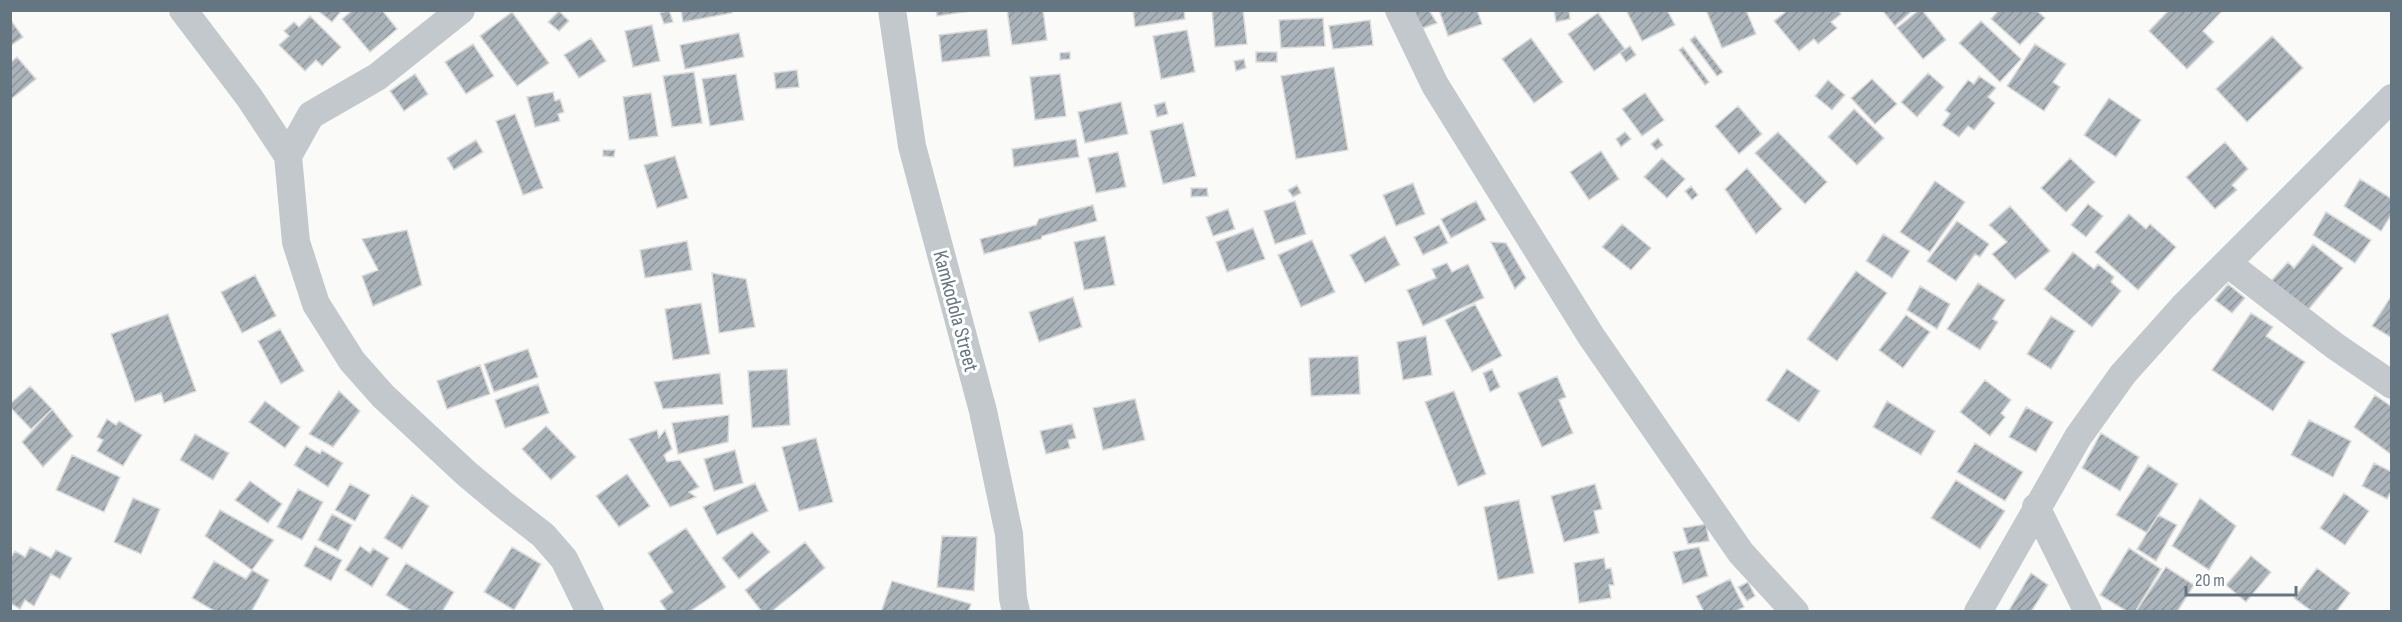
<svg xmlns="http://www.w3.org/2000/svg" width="2402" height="622" font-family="'Sofia Sans Condensed',sans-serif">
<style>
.building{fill:url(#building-hatch);stroke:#dcdcda;stroke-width:1.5}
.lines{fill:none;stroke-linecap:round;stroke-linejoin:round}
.minor{stroke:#c3c8cc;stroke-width:28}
.labels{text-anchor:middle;stroke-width:6;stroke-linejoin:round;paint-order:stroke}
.street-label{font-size:21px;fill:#657683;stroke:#fff}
</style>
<defs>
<pattern id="building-hatch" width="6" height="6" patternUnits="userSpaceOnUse" patternTransform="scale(1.5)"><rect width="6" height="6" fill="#aab3b9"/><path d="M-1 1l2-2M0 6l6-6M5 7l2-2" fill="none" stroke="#8e969c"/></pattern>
</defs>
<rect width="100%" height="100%" fill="#fafaf8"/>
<!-- building -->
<path class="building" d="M317,10H342L332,22Z
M353,10H382L397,29L370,52L342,19Z
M669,10L673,22L664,24L660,13Z
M681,10H732V13L683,22Z
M936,10H978L937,16Z
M1007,10H1043L1047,40L1012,45Z
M1133,10H1184L1185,19L1135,27Z
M1212,10H1243L1247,44L1215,47Z
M1416,10H1429L1437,23L1423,28L1411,13Z
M1439,10H1477L1482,24L1448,36Z
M1554,10H1569L1570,19L1556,22Z
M1626,10H1667L1675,25L1642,41Z
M1706,10H1746L1756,34L1722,48Z
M1788,10H1838L1841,14L1831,22L1837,28L1818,44L1814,39L1799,51L1774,21Z
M1882,10H1913L1895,26Z
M1919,10H1922L1946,40L1923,59L1897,28Z
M1999,10H2036L2045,18L2020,45L1991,19Z
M2169,10H2223L2203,31L2214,42L2187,69L2149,31Z
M559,11L569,21L559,31L548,22Z
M512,12L549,63L517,86L480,36Z
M1598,13L1625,49L1594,71L1568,34Z
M310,16L341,47L322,66L316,60L305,71L279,45L289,36L284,31L294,22L299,27Z
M1323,18L1325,46L1281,48L1279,20Z
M10,19L23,37L10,46Z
M1370,20L1373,45L1333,49L1329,26Z
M1981,21L2021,59L2000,82L1959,43Z
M652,25L660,61L633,67L625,31Z
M987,29L990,56L942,62L939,35Z
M1187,30L1195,72L1161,79L1153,36Z
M739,33L744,57L685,69L680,45Z
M1695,36L1723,72L1717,76L1690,40Z
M2272,36L2303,68L2247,122L2216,89Z
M591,38L606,61L579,78L564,55Z
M1531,38L1563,82L1534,103L1502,59Z
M473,44L494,76L466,94L445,62Z
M2035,44L2066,64L2053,82L2060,87L2044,111L2007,86Z
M1630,46L1636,55L1626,62L1620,53Z
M1683,47L1709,82L1705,85L1679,50Z
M1070,52V59L1060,60V53Z
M1256,52H1277V62H1256Z
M17,57L36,79L10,100V63Z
M1244,59L1246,68L1236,71L1234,61Z
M1334,67L1348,150L1296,159L1281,76Z
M797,70L799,87L776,89L774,73Z
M694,72L702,123L672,127L663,76Z
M1928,73L1944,87L1917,117L1901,102Z
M415,74L428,94L404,111L390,91Z
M736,74L744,120L710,126L702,79Z
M1060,74L1066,116L1035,120L1030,77Z
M1979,76L1996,88L1988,97L1995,103L1974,130L1968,126L1959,137L1942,125L1950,114L1945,110L1968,80L1974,84Z
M1872,79L1897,104L1875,124L1851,98Z
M1828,80L1845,95L1832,110L1815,96Z
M553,92L555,101L560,99L564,112L558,114L560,121L535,127L527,97Z
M651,93L658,136L629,140L623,97Z
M1645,93L1664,120L1642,136L1622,109Z
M2109,98L2141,120L2116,157L2084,135Z
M1121,102L1128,134L1085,143L1078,112Z
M1165,102L1168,114L1157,117L1154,105Z
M1738,106L1762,134L1739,154L1715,126Z
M1854,109L1884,138L1857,165L1828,137Z
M515,114L543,188L523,195L496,121Z
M1183,123L1196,176L1163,184L1150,131Z
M1625,132L1631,139L1621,147L1616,139Z
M1778,132L1827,182L1805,204L1755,153Z
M1658,138L1663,145L1656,150L1651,144Z
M1076,139L1079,157L1014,167L1012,149Z
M476,140L483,152L454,170L447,158Z
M2225,142L2248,169L2232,185L2237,190L2215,209L2186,177Z
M603,150H615L614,157L603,156Z
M1601,151L1619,179L1589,200L1570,172Z
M1118,152L1126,187L1096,193L1088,158Z
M675,156L688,198L657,208L644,165Z
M1662,158L1685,179L1667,198L1644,177Z
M2070,158L2095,182L2066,212L2041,188Z
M1747,168L1782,209L1756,234L1725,189Z
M2360,179L2392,199V214L2381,231L2344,206Z
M1935,181L1965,202L1930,252L1900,232Z
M1413,183L1425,214L1396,226L1383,195Z
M1297,185L1301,193L1293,197L1288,190Z
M1691,186L1698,195L1692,200L1685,191Z
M1191,188H1207L1208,196L1191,197Z
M1295,201L1306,234L1275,244L1264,211Z
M1476,201L1486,220L1451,238L1441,219Z
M2088,204L2103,216L2086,237L2071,225Z
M1093,205L1097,221L1042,236L1041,239L984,254L980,239L1036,225L1039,219Z
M2010,206L2050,251L2015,279L1992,254L2007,242L1989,225Z
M1228,209L1235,229L1213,236L1206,217Z
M2326,212L2371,240L2355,263L2313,235Z
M2129,214L2146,229L2150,224L2176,247L2138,290L2095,252Z
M1957,221L1989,244L1980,257L1975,254L1956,281L1927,261Z
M1622,224L1651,248L1631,270L1602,247Z
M1439,225L1448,243L1423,255L1414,237Z
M1253,228L1265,259L1227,272L1216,242Z
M407,230L422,285L373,306L362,276L378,270L362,239Z
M1883,234L1910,251L1892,278L1866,261Z
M1105,236L1115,285L1084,290L1074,242Z
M1385,236L1400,265L1365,283L1350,255Z
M1312,240L1335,292L1301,307L1278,255Z
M687,241L692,270L645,278L640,250Z
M1491,242L1506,243L1526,278L1515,289Z
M2313,244L2343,268L2308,310L2271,281L2288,262L2294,268Z
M2073,252L2094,269L2098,264L2114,277L2111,282L2121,291L2092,327L2044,289Z
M1447,263L1452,272L1468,264L1484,298L1423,326L1407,290L1436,278L1432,269Z
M1856,271L1887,293L1837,361L1807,339Z
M712,273L746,279L755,327L719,333Z
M255,275L276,316L242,333L221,292Z
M1978,283L2005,300L1993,319L1998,322L1980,350L1947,329Z
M2228,284L2245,298L2232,313L2215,300Z
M1920,286L1950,304L1937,329L1907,310Z
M2392,295V338L2372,326Z
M1073,297L1082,327L1039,342L1029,312Z
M701,303L710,354L673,360L665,309Z
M1475,304L1502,356L1472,372L1445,320Z
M2251,313L2273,327L2266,336L2305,362L2273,411L2212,370Z
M168,314L196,391L164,403L161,393L135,402L111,334Z
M1906,315L1930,332L1903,368L1879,350Z
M2051,316L2075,331L2051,369L2027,354Z
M280,329L304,371L281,384L258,341Z
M1426,336L1432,375L1403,380L1397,342Z
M528,349L538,377L494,392L484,364Z
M1358,356L1360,394L1311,396L1309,358Z
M480,365L490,394L447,409L437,381Z
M787,369L790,425L752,428L748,371Z
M1492,369L1500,387L1490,392L1483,373Z
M1787,369L1820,391L1799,422L1766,400Z
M720,373L723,404L663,409L654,382Z
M1557,376L1566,397L1559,400L1573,433L1542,447L1518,393Z
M1985,380L2011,400L2001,413L2005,417L1990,436L1960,412Z
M538,384L549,413L505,428L495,400Z
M30,386L52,409L31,429L10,407V404Z
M339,391L360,411L333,447L309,434Z
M1454,391L1486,474L1458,486L1425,402Z
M2375,395L2392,407V455L2354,427Z
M1135,399L1145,440L1103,450L1093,408Z
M265,401L300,427L285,448L249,422Z
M1887,401L1935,431L1921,455L1873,427Z
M2026,407L2053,422L2036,452L2009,437Z
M52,409L73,436L43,467L22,442Z
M729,415L728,442L678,454L672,423Z
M107,419L116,425L119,421L142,435L123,466L97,451L103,440L97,437Z
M2309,420L2351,441L2333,477L2291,455Z
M1072,424L1076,438L1068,440L1070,448L1046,454L1040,431Z
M546,426L576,457L551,480L522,449Z
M657,430L659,438L665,430L672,449L664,455L667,462L680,460L699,487L689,492L696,497L670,507L629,439Z
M2101,433L2139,457L2120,491L2082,468Z
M195,434L229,453L213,480L180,460Z
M816,438L833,502L799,511L782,447Z
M1975,443L2023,472L2005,501L1957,472Z
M306,446L320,454L322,450L343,463L328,487L294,465Z
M735,450L743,483L714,491L704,459Z
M72,455L120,477L104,512L56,490Z
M2374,463L2392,472V490L2387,499L2362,486Z
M2148,465L2178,484L2147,533L2116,515Z
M627,474L650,506L619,527L596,496Z
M1956,480L2005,511L1980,549L1931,518Z
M250,481L282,504L268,523L235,500Z
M755,483L768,511L717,535L703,507Z
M350,484L370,495L355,521L335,510Z
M1595,484L1602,509L1594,511L1599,533L1564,542L1551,496Z
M298,489L323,502L302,540L277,527Z
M2344,493L2369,511L2345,545L2320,528Z
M412,495L429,506L402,549L384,538Z
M133,498L160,509L141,554L114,542Z
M2200,498L2236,526L2209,570L2172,546Z
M1519,500L1534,573L1498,580L1484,507Z
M220,510L274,540L252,570L205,536Z
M332,514L352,525L338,551L318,540Z
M2158,515L2177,525L2156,561L2137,549Z
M1706,524L1709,541L1688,544L1683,528Z
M686,528L726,587L689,612H667L660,601L673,592L648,553Z
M752,532L770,552L739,579L722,558Z
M942,536L977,537L974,591L937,587Z
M805,542L825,568L771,612H762L745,590Z
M315,546L342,560L331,581L304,566Z
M360,546L370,553L373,548L389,558L372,587L345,570Z
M30,547L51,558L56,550L72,558L60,579L51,574L34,606L25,600L20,609L10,603V559L15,551L25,557Z
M512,547L541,564L514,610L484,592Z
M1699,547L1708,576L1683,584L1673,552Z
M2129,548L2161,569L2135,612H2128L2100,595Z
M2251,556L2271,572L2246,602L2226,585Z
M1604,558L1606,569L1611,568L1614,585H1609L1611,598L1579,603L1574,563Z
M214,561L246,579L252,570L269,580L251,612H216L192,598Z
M406,563L454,592L442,612H413L386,595Z
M2166,567L2194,585L2177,612L2136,611Z
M2317,568L2350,593L2336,612H2313L2294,598Z
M2031,573L2048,585L2031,612H2008Z
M1730,579L1744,607L1734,612H1704L1696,596Z
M892,581L971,604L968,612H881Z
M1748,582L1755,596L1747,601L1738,587Z"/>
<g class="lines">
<!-- minor -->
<path class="minor" d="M183,10L249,97L288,156L296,242L316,304L352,361L383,396L467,474L503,504L543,535L564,559L590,612
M892,10L912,146L983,411L1009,534L1013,598L1016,612
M1399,10L1435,85L1591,336L1741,553L1795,612
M288,156L311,115L377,77L461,10
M2227,263L2335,346L2392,385
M2036,507L2088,612
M1978,612L2078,437L2123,374L2183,307L2392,98"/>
</g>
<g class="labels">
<!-- street labels -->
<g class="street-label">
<text transform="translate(956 311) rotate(75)" y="7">Kamkodola Street</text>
</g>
</g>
<!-- border -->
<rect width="2402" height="622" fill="none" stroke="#657683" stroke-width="24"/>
<!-- scale -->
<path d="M2186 586v9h110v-9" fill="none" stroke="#657683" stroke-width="3"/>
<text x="2195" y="586" font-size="18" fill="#657683" stroke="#ffffff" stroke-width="4.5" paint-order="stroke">20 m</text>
</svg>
